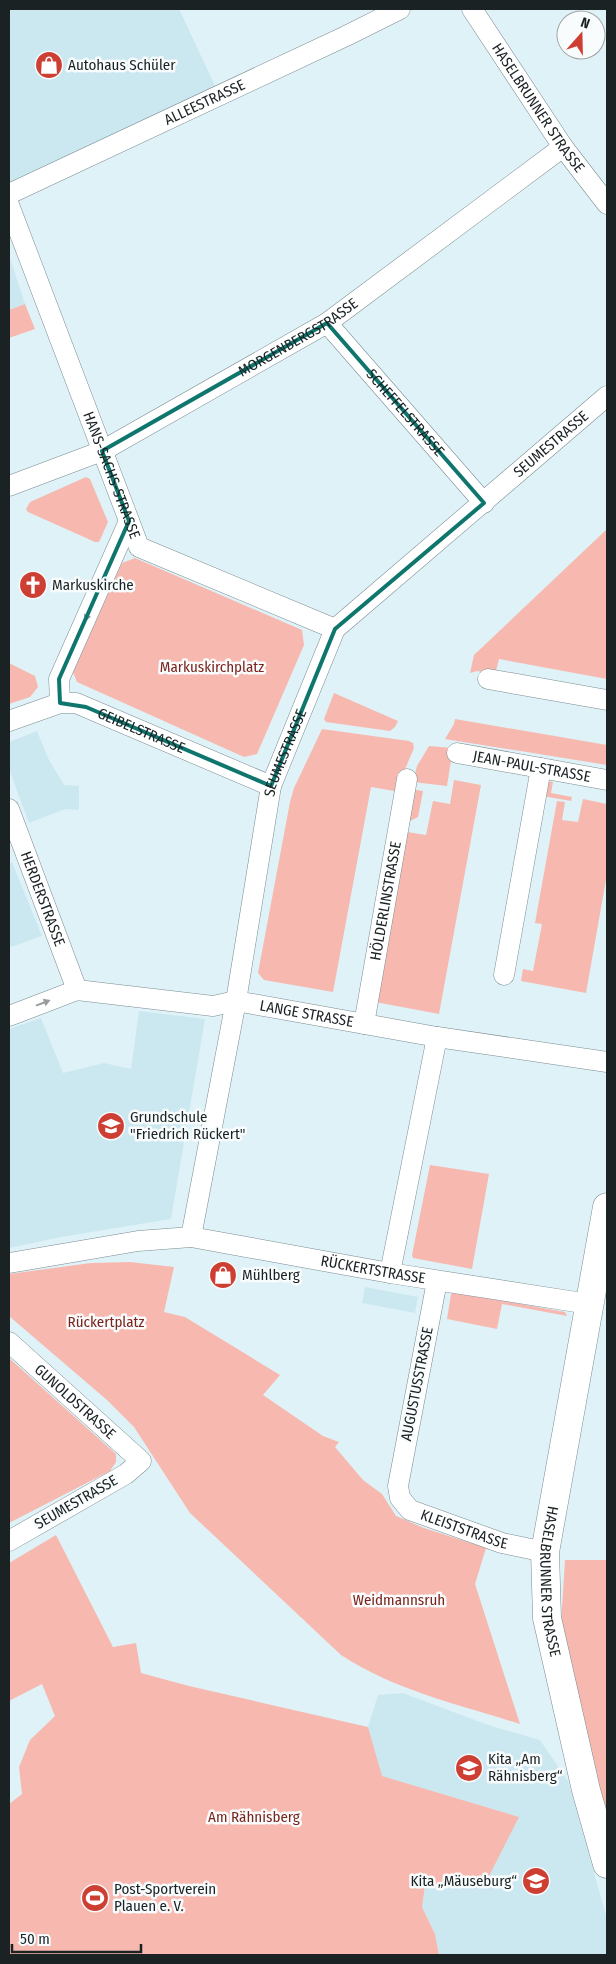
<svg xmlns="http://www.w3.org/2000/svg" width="616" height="1964" font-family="'Fira Sans Condensed',sans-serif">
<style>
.built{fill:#cbe8f0}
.green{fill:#f7b9af}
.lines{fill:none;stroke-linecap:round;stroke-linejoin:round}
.street-casing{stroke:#7b8c92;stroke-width:21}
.secondary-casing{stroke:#7b8c92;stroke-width:29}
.street{stroke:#fff;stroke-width:20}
.secondary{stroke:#fff;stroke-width:28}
.oneway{fill:#989c9c}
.marked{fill:none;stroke:#0f766e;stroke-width:4;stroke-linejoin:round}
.labels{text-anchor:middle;stroke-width:5;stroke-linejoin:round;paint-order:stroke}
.poi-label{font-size:15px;fill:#1b2224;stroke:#f8fcfd;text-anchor:start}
.street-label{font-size:15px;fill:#1b2224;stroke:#f8fcfd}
.park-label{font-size:15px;fill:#7c241c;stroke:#f8fcfd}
</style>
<rect width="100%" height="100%" fill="#dff2f8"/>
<!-- built -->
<path class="built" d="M9,9H179L216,88L9,188Z
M9,255L25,304L9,310Z
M37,731L48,758L64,785L79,786V810L65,809L29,823L9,769V742Z
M12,862L42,936L11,947L9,942V864Z
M139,1011L205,1019L171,1219L61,1237L9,1248V1029L41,1018L63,1073L104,1063L131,1069Z
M365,1287L418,1297L415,1313L362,1303Z
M403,1693L491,1726L540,1740L568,1781L607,1919V1955H439L435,1934L422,1907L425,1886L457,1887L519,1817L381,1776L368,1727L378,1695Z"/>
<!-- green -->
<path class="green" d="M25,304L35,329L9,338V310Z
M86,477L90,479L108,522L99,542H95L28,512L26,509L30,502Z
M607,529V679L499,659L495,675L477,671L470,673L474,655Z
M135,558L302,630L304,645L257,754L244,757L77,682L73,672L122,563Z
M9,663L35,676L38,687L30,697L9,704Z
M334,693L398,721L395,727L390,731L326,722L324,719Z
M455,719L607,745V765L445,739L454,724Z
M322,729L409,741L413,743L414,748L403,774L400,792L371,787L333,992L264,980L258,973L290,802L294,788Z
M429,746L453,748L447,786L413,782L417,766Z
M454,780L481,785L439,1014L370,1001L401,831L426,835L433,801L450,804Z
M546,781L553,782L551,793L572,797L571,801L543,796Z
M410,789L423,791L418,817L410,821Z
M583,799L607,804V874L586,993L521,981L523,969L533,971L542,924L535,923L557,801L565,802L562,820L578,822Z
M430,1165L489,1174L472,1269L413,1258L412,1255Z
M130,1262L174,1267L164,1312L185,1317L280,1375L263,1395L323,1436L339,1442L335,1447L363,1480L382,1494L396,1516L424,1528L486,1548L475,1584L520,1724C460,1705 394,1690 341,1655L190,1513L134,1427L107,1400L9,1316V1274L91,1263Z
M453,1292L565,1312L567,1316L502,1304L497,1329L447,1319L451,1294Z
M9,1358L116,1454V1462L110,1471L9,1523Z
M56,1535L113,1647L136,1643L141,1673L189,1686L368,1727L382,1776L519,1817L489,1876L457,1888L425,1886L422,1907L435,1934L439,1955H9V1804L22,1794L19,1767L30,1740L55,1716L42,1684L9,1701V1563Z
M565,1560H607V1821L598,1798L561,1622Z"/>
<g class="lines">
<!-- street casing -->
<g class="street-casing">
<g id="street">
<path id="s1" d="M472,9L563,147L607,204"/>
<path id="s2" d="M9,194L346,36L400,9"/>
<path id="s3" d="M9,205L139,547L335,629"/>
<path id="s4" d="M327,323L484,503"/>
<path id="s5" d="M9,486L102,451L327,323L563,147"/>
<path d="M488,679L607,700"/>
<path d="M60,703L59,679L129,521"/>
<path id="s6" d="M9,721L60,703H76L271,786"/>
<path id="s7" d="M457,753L607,780"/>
<path id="s8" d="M9,809L77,990"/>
<path d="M504,975L541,768"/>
<path id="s9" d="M9,1016L77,990L213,1006L236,1001L437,1037L607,1062"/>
<path id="s10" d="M364,1024L407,779"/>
<path id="s11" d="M191,1237L236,1001L271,786L335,629L607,396"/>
<path id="s12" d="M9,1263L138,1241L191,1237L390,1273L589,1304"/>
<path d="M390,1273L437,1037"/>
<path id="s13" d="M437,1281L398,1486L400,1498L410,1510L502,1543L545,1552"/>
<path id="s14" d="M9,1342L141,1461L126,1474L9,1541"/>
</g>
</g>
<!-- secondary casing -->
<g class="secondary-casing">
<g id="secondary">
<path id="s15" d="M607,1207L545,1552L547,1618L586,1790L607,1864"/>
</g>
</g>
<!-- street -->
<use href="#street" class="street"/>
<!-- secondary -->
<use href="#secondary" class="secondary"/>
</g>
<!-- one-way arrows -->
<defs><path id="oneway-solid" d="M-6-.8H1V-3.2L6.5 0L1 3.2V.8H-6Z" transform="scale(1.25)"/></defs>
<g class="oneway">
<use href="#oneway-solid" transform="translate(88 614) rotate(114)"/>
<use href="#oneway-solid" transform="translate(43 1003) rotate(-21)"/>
</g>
<!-- marked area -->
<path class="marked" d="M327,323L484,503L335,629L271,786L86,707L60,703L59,679L129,521L102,451Z"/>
<!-- icons -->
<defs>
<g id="shop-disc" transform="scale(1.4375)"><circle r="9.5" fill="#cd3f33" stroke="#f8fcfd"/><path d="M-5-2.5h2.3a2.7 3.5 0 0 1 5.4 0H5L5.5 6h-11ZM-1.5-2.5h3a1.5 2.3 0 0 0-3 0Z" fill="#fff"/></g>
<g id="church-disc" transform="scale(1.4375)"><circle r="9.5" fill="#cd3f33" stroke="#f8fcfd"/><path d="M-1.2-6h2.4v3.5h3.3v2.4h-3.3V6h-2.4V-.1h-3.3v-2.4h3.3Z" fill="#fff"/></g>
<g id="school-disc" transform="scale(1.4375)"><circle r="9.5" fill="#cd3f33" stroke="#f8fcfd"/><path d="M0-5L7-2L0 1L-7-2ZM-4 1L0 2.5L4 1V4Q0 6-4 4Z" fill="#fff"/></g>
<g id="stadium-disc" transform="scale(1.4375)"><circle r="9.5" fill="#cd3f33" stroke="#f8fcfd"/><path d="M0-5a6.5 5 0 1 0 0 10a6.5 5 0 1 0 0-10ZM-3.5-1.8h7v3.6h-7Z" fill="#fff"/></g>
</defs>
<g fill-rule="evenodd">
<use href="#shop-disc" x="49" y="65"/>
<use href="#church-disc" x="33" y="585"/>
<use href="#school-disc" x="111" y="1126"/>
<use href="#shop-disc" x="223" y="1275"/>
<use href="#school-disc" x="469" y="1768"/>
<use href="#school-disc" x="536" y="1881"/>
<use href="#stadium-disc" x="95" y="1898"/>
</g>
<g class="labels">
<!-- poi labels -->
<g class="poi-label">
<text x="68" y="70">Autohaus Schüler</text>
<text x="52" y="590">Markuskirche</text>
<text x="130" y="1122">Grundschule<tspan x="130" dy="17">"Friedrich Rückert"</tspan></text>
<text x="242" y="1280">Mühlberg</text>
<text x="488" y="1764">Kita „Am<tspan x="488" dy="17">Rähnisberg“</tspan></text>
<text x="517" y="1886" text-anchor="end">Kita „Mäuseburg“</text>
<text x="114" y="1894">Post-Sportverein<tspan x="114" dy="17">Plauen e. V.</tspan></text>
</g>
<!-- street labels -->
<g class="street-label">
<text dy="5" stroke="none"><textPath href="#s2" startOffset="216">ALLEESTRASSE</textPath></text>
<text dy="5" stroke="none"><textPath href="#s1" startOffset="119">HASELBRUNNER STRASSE</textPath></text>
<text dy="5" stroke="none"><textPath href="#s5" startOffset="326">MORGENBERGSTRASSE</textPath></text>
<text dy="5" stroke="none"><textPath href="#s4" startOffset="119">SCHEFFELSTRASSE</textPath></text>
<text dy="5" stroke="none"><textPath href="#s11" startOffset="912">SEUMESTRASSE</textPath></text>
<text dy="5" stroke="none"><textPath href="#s3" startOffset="289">HANS-SACHS-STRASSE</textPath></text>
<text dy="5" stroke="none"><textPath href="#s6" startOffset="141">GEIBELSTRASSE</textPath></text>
<text dy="5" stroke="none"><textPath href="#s11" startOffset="494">SEUMESTRASSE</textPath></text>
<text dy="5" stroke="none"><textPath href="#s7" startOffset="76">JEAN-PAUL-STRASSE</textPath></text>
<text dy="5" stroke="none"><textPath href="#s8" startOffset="96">HERDERSTRASSE</textPath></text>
<text dy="5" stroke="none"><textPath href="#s10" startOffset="125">HÖLDERLINSTRASSE</textPath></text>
<text dy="5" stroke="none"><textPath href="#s9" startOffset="305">LANGE STRASSE</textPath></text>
<text dy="5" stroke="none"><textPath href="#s12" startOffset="369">RÜCKERTSTRASSE</textPath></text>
<text transform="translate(417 1384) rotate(-79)" y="5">AUGUSTUSSTRASSE</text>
<text dy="5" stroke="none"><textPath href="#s14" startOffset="89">GUNOLDSTRASSE</textPath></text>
<text transform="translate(76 1502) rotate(-30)" y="5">SEUMESTRASSE</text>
<text dy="5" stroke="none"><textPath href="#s13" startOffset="294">KLEISTSTRASSE</textPath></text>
<text dy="5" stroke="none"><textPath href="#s15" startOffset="380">HASELBRUNNER STRASSE</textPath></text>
</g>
<!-- park labels -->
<g class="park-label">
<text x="212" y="672">Markuskirchplatz</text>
<text x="106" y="1327">Rückertplatz</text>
<text x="399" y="1605">Weidmannsruh</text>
<text x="254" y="1822">Am Rähnisberg</text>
</g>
</g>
<!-- border -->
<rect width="616" height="1964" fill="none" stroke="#1b2224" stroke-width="20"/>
<!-- north arrow -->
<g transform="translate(581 35) rotate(20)"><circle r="24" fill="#f8fcfd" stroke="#a0a5a6"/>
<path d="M0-4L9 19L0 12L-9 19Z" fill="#cd3f33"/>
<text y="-8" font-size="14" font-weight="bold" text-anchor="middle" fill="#1b2224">N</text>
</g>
<!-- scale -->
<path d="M12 1944v8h129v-8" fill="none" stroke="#1b2224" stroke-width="2.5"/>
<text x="20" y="1944" font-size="15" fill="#1b2224" stroke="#f8fcfd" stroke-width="4" paint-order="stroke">50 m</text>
</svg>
